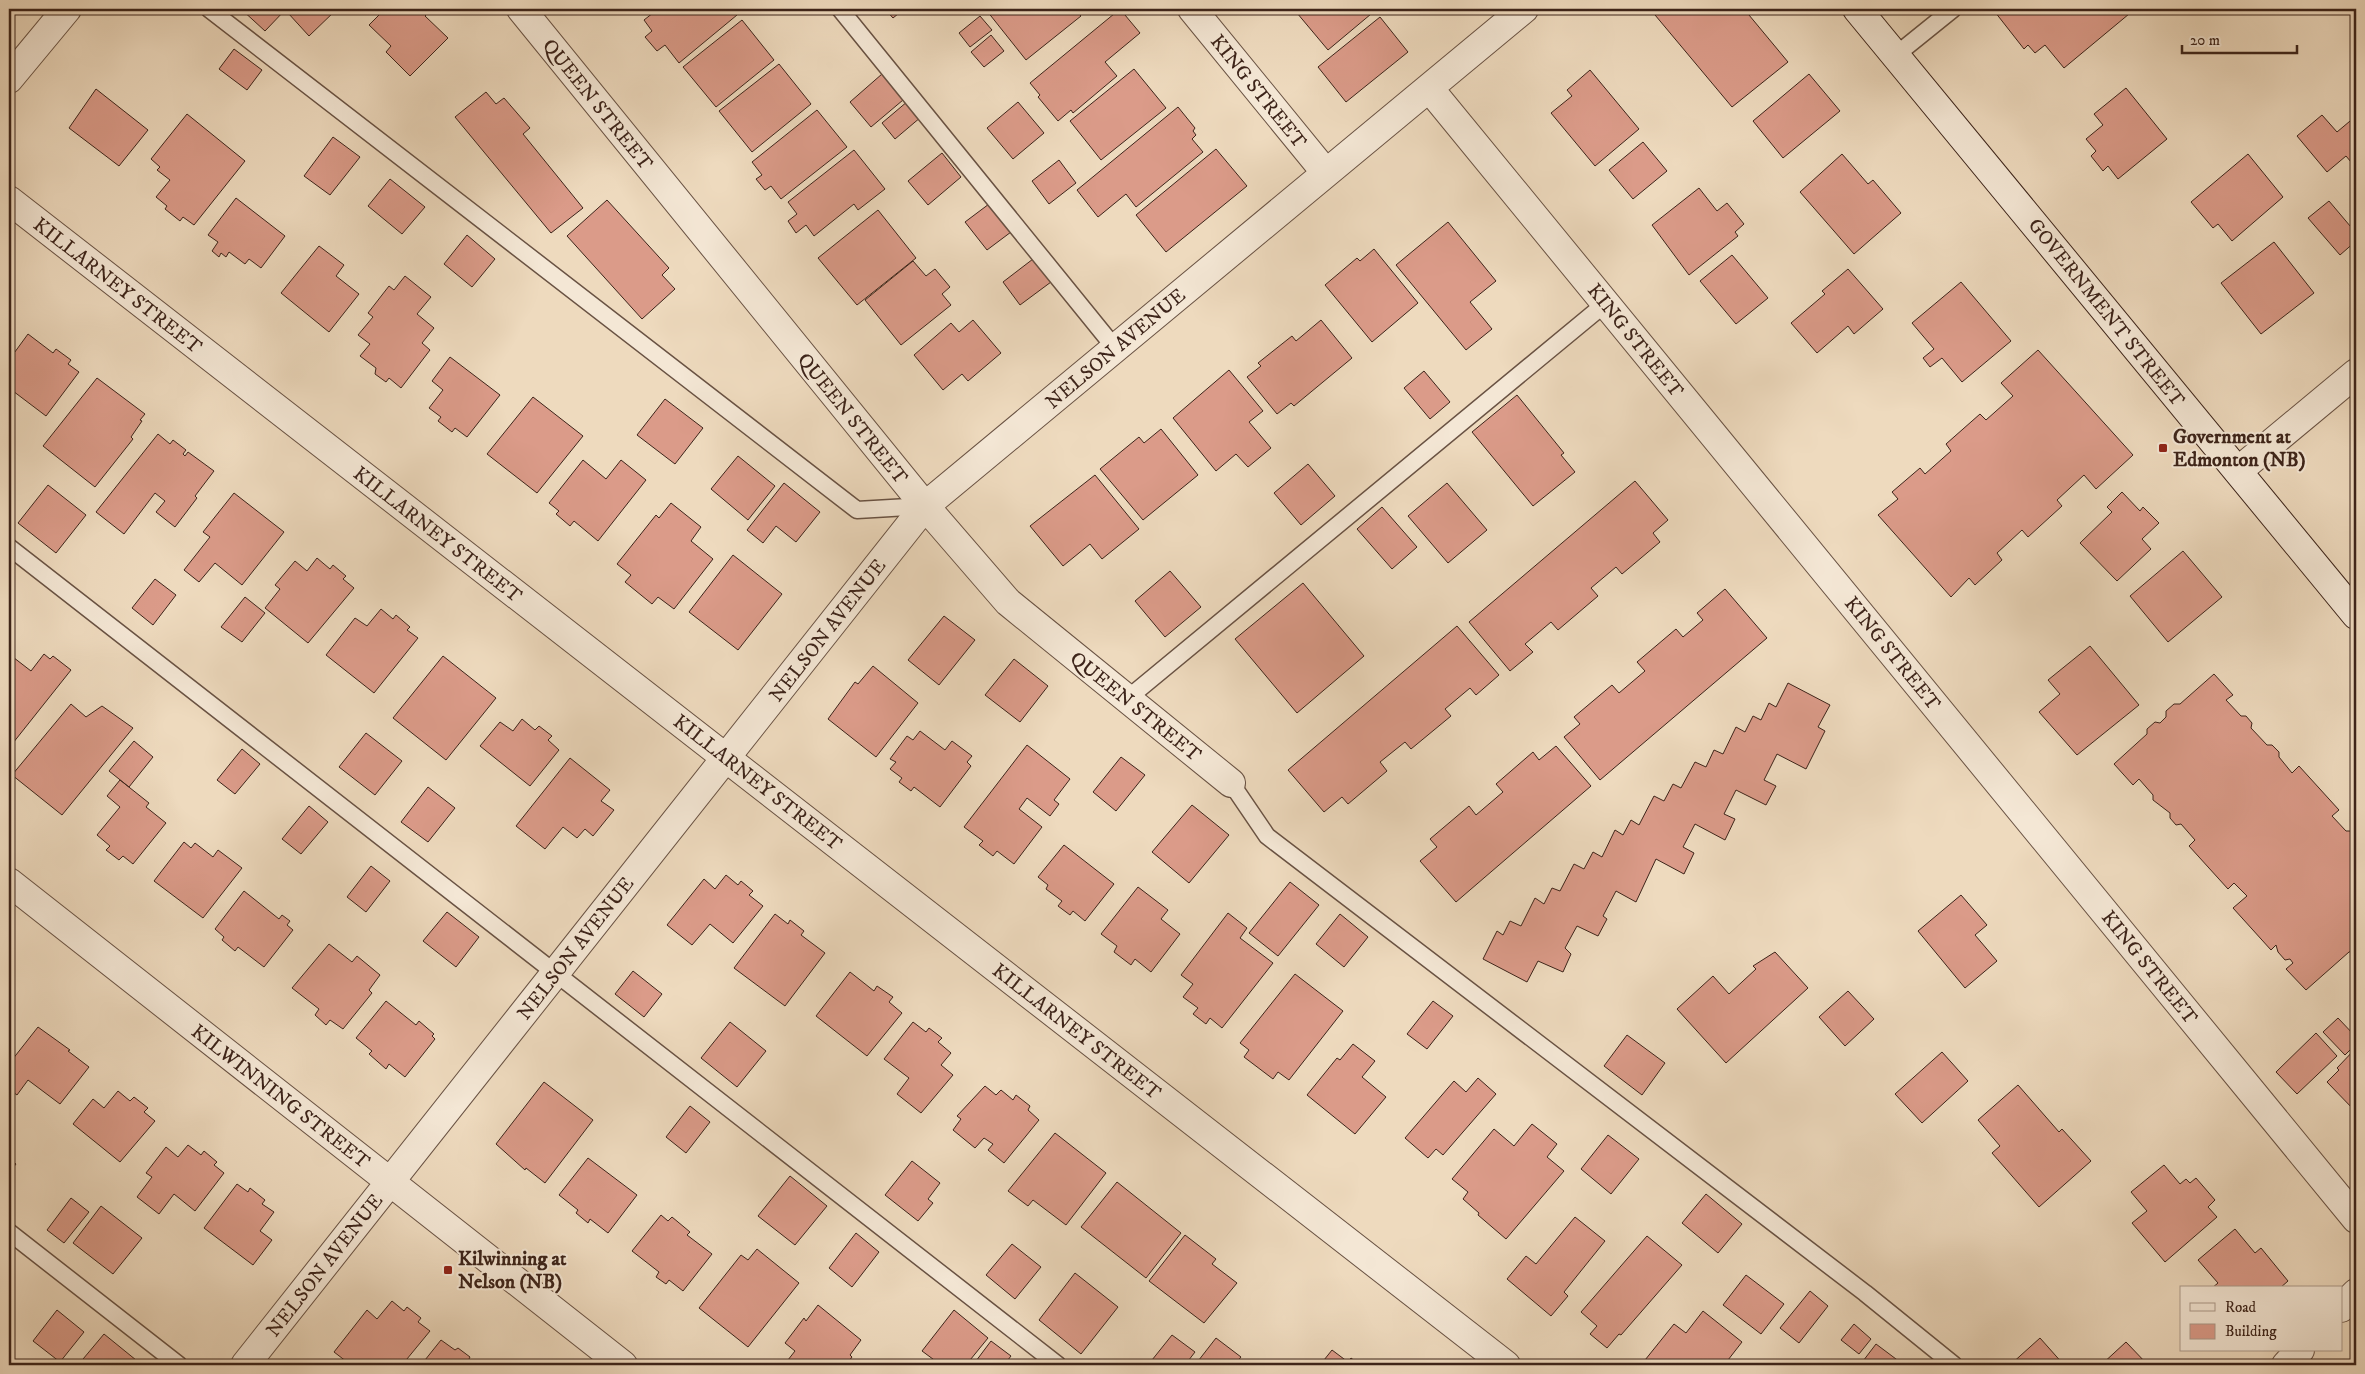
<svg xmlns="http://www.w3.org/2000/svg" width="2365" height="1374" font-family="'IM FELL DW Pica',serif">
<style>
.building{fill:#db9b89;stroke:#3d241a}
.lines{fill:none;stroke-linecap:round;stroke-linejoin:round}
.lane-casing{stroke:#695243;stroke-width:19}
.street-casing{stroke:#695243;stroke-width:30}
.secondary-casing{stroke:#3d241a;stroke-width:30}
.lane{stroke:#f4e7d5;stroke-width:16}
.street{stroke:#f4e7d5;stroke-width:28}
.secondary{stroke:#f4e7d5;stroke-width:28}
.poi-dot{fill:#8f2418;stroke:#f4e7d5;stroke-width:2}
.labels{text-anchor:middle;stroke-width:4;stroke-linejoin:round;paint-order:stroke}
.street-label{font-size:20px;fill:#3d241a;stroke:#f4e7d5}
.poi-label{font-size:20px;font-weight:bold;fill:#3d241a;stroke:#f4e7d5;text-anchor:start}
</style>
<rect width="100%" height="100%" fill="#eedabe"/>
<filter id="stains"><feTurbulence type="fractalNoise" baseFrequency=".004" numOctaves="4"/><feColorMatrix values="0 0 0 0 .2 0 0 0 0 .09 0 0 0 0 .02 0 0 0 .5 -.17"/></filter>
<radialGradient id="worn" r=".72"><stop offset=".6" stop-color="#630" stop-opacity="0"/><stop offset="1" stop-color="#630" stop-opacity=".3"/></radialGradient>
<!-- building -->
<path class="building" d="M241,9H286L265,31Z
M292,9H337L309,36L288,13Z
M385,9H432L425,16L448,38L410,76L386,52L391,46L369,25Z
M658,9H731L737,15L679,63L665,45L657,51L645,37L652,31L644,20Z
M885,9H904L893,18Z
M990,9H1075L1081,16L1026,60L987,11Z
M1120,9L1140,33L1105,62L1117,76L1073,113L1071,110L1058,121L1038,97L1040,95L1030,83Z
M1302,9H1377L1328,50L1297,13Z
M1650,9H1744L1788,62L1732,107Z
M1998,9L2056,10L2135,9L2064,68L2045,45L2035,53L2028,45L2024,49L1995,12Z
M980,16L992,30L970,47L959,33Z
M1380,17L1408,52L1346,102L1318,67Z
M742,20L774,60L716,107L683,67Z
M991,35L1004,51L984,67L971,52Z
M234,49L262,70L247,90L219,69Z
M779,64L811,104L752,152L719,111Z
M1134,69L1166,108L1101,160L1070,121Z
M1590,70L1639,129L1595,166L1551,113L1572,96L1567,90Z
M882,74L903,100L871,127L850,102Z
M1809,74L1840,111L1783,158L1753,121Z
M2126,88L2167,139L2118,179L2108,166L2103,171L2091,156L2096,151L2086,139L2103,125L2094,114Z
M96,89L148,130L119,166L69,128Z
M486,92L496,104L504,98L530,128L523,134L583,208L551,233L455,117Z
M908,101L921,117L895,139L882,123Z
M1018,102L1044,133L1013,159L987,128Z
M1178,107L1195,128L1193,131L1196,135L1192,139L1203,152L1136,207L1126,194L1098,217L1077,190Z
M817,110L847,147L781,199L771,186L765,190L756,179L762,175L752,162Z
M187,114L245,161L194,225L183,217L180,221L165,209L167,206L156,197L170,180L157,170L160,167L151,159Z
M2322,115L2337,132L2356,116V168L2346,156L2327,172L2297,136Z
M333,137L360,157L330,195L304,176Z
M1643,142L1667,171L1633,199L1609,170Z
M1216,149L1247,186L1166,252L1136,215Z
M854,150L885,189L858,210L854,204L814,236L806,225L796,233L788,221L797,214L788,202Z
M942,153L961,177L928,205L908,181Z
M1842,154L1868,184L1873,180L1901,213L1854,254L1800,192Z
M2248,154L2283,197L2232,241L2218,224L2213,228L2191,202Z
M1059,160L1076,183L1049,204L1032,181Z
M390,179L425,207L402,234L368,206Z
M1699,188L1717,211L1727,203L1744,224L1735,232L1738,236L1689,275L1652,225Z
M236,198L285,236L261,268L249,259L245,264L229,252L226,257L221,253L219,257L212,251L218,242L208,235Z
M607,200L669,268L662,275L675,289L642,319L567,236Z
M993,201L1015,229L987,250L965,222Z
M2329,201L2356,233V241L2340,255L2308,218Z
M878,210L916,258L857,305L818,258Z
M1448,222L1496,281L1470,302L1492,329L1466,350L1396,265Z
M467,235L495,259L472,287L444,264Z
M2274,242L2314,293L2261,334L2221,283Z
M319,246L344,265L336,276L359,294L329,332L281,293Z
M1374,249L1418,303L1372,342L1325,285L1357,258L1360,261Z
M1732,255L1768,298L1736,324L1700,281Z
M1033,259L1051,282L1020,305L1003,282Z
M913,261L926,276L935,269L950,287L942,294L951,305L901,345L865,300Z
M1848,269L1883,309L1854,334L1848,326L1817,353L1791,323L1825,294L1822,291Z
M405,276L431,297L417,314L434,328L422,343L430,350L401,388L389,378L386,382L375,374L376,368L360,356L370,344L358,335L373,317L368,313L389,286L394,290Z
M1961,282L2011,341L1962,382L1942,358L1930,367L1923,358L1934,349L1912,323Z
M973,320L1001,353L968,381L962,374L943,390L914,355L951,323L959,332Z
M1321,320L1352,358L1294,406L1291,403L1277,414L1247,377L1261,366L1258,363L1292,336L1296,341Z
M28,334L53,353L56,349L71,360L68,364L79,372L46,416L9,388V360Z
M2038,350L2133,455L2096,489L2084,475L2057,500L2062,506L2028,537L2022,530L1997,553L2002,560L1975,585L1969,578L1951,597L1878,515L1898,499L1892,492L1920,468L1925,474L1951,451L1946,444L1980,414L1986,420L2013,396L2001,383Z
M450,357L500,395L467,437L455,428L452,432L438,421L441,417L429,408L443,390L432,381Z
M1229,370L1263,411L1249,422L1271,448L1248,467L1236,454L1216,471L1173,418Z
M1424,371L1450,402L1430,419L1404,388Z
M97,378L145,414L140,420L142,421L131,437L133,439L95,487L43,446Z
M1517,395L1564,453L1561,455L1575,472L1533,506L1472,432Z
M533,397L583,436L537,493L487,454Z
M665,399L703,428L675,464L637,435Z
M1161,429L1198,475L1143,520L1100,469L1139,437L1144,443Z
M158,434L170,444L173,440L186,450L183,454L185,456L188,452L214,471L195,496L197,498L175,527L156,512L165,501L155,493L124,534L96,512Z
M738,456L775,486L748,520L711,489Z
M583,460L606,479L621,460L646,480L598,541L574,521L570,526L556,514L559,511L549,503Z
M1308,464L1335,496L1301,525L1274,493Z
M1095,475L1139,529L1102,559L1090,544L1063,566L1030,526Z
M1635,481L1668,520L1653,533L1660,542L1622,574L1616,567L1591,588L1598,596L1558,630L1551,622L1525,644L1533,652L1510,671L1469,622Z
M784,483L820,512L796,542L776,526L763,543L747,530Z
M1447,483L1487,530L1448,563L1408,516Z
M48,485L86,515L56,553L18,523Z
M2122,492L2140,511L2143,507L2159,523L2142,539L2151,549L2117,581L2080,543L2112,512L2107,507Z
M234,493L284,532L242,585L215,563L199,582L184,570L210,537L203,532Z
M671,503L701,527L691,541L713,559L674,609L658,597L652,604L625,582L631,575L617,564L656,515L659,518Z
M1382,507L1417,547L1392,569L1357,529Z
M2183,551L2222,597L2168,642L2130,596Z
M733,555L782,594L738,650L689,612Z
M317,558L330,569L333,565L346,576L343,579L354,588L308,643L265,608L280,589L275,585L295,561L307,571Z
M1170,571L1201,607L1165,637L1135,601Z
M155,579L176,595L153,625L132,608Z
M1303,583L1364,656L1297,713L1235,639Z
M1725,589L1767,638L1600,780L1564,737L1580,724L1574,717L1612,685L1619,693L1645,671L1637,662L1676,629L1683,637L1703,620L1697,613Z
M245,597L265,613L242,642L221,627Z
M381,609L393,619L396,615L410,627L407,630L418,638L374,693L326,655L355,618L367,626Z
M944,616L975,640L939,685L908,660Z
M1457,626L1499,675L1476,695L1470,688L1445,709L1451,716L1411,749L1405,742L1380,762L1387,771L1348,804L1342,797L1324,812L1288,770Z
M2090,646L2139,705L2077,755L2039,712L2060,694L2048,680Z
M9,654L31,671L44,654L50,659L53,656L71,670L9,748Z
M443,656L496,698L446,760L393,718Z
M1014,659L1048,686L1020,722L985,695Z
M873,666L918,703L876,757L828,719L855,682L858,684Z
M2214,674L2233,695L2226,700L2241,716H2246L2252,723L2251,728L2267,745H2272L2279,752V757L2292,773L2299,766L2339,810L2332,816L2346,831H2351L2356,837V950L2349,952L2306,990L2286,969L2293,963L2290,959L2285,960L2278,952L2276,945L2271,950L2233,908L2247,896L2234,883L2228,889L2189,846L2195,840L2181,824L2176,825L2170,818V813L2153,800V795L2139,779L2133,785L2114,764L2147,734V729L2155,722L2160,723L2166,717V711L2174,704H2180Z
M1788,683L1830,705L1818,727L1825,731L1806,769L1777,754L1764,780L1776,786L1766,805L1736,790L1724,814L1735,819L1725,840L1695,824L1683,847L1694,853L1684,874L1656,859L1636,902L1616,891L1603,916L1607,919L1598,936L1577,926L1565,948L1571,954L1563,972L1538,961L1527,982L1483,959L1497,931L1503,935L1510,921L1521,926L1535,898L1544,904L1552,888L1560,891L1574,864L1584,869L1593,852L1602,857L1615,830L1623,835L1631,820L1639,825L1654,796L1664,801L1673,784L1681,788L1695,762L1706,767L1714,750L1723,754L1736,727L1745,732L1753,716L1761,720L1769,703L1776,707Z
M71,704L86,717L102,706L133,728L62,815L12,775Z
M522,719L535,730L539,726L552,736L548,740L559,750L530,786L480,746L500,722L513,731Z
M920,731L945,750L952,741L972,756L967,762L971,766L940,807L914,787L911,791L899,782L902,778L890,769L896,762L890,759L907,736L913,740Z
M366,733L402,761L375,795L339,767Z
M134,741L153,757L129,787L109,771Z
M1027,745L1070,779L1054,800L1059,804L1050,816L1027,798L1019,809L1042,827L1014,864L997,851L993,856L979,845L983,841L964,827Z
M1556,746L1591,786L1456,902L1420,861L1437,847L1430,839L1469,806L1476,815L1503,792L1496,784L1533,752L1539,760Z
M242,749L260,764L235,794L217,780Z
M1121,757L1145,775L1116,811L1093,792Z
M570,758L610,790L601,801L614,810L593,836L585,829L577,838L563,827L545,849L516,826Z
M120,780L149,803L146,807L166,823L133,864L123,856L119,860L106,850L110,846L97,835L120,807L107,796Z
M428,787L455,808L428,842L401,822Z
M1192,805L1229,835L1189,883L1152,852Z
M309,806L328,822L301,854L282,839Z
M184,842L191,848L195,843L213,857L218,850L242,868L203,918L154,881Z
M1064,845L1114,884L1085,921L1073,911L1070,915L1058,906L1062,901L1046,889L1048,885L1038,877Z
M371,866L390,881L366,912L347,897Z
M726,875L738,885L741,881L753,891L749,895L763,906L733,943L710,924L692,945L667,925L704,879L715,889Z
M1290,882L1319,905L1278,956L1249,933Z
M1138,887L1168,910L1161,919L1180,934L1151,972L1135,959L1131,965L1114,952L1117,946L1101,934Z
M244,891L279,919L282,915L290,921L287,925L293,930L264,967L238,947L235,951L222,940L224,937L215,929Z
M1961,895L1987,925L1975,935L1997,961L1965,988L1918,931Z
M447,912L479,937L456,967L423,941Z
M1228,913L1247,928L1240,938L1273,963L1222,1028L1210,1018L1206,1024L1193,1014L1198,1008L1183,997L1193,984L1181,975Z
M775,914L788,924L790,920L804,931L801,935L825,953L785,1006L734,968Z
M1340,914L1368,937L1344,967L1316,944Z
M329,944L352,962L357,956L380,975L369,990L372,993L343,1029L330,1020L326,1025L315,1015L319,1009L292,988Z
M1775,952L1808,988L1726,1063L1677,1009L1713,976L1729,994L1756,969L1753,966Z
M633,971L662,994L644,1017L615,994Z
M850,972L874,991L877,986L893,997L889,1002L902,1013L867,1056L816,1016Z
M1295,974L1343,1011L1289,1080L1278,1072L1273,1079L1244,1057L1249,1050L1240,1043Z
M1848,991L1874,1019L1845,1046L1819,1017Z
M386,1001L416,1025L419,1021L434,1034L432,1036L435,1039L405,1077L389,1064L386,1069L369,1054L372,1051L356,1038Z
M1433,1001L1453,1016L1427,1049L1407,1034Z
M2338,1018L2356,1037V1044L2345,1055L2323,1032Z
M730,1022L766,1051L737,1087L701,1058Z
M913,1022L926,1032L929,1028L942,1038L938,1042L951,1053L941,1065L953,1075L921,1113L897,1094L909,1078L884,1059Z
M38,1027L70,1050L68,1051L89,1067L60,1104L28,1080L17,1095L9,1089V1058L12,1060Z
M2316,1033L2337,1056L2297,1094L2276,1072Z
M1627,1035L1665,1063L1642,1095L1604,1066Z
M1353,1044L1375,1061L1362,1077L1386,1097L1355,1134L1307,1095L1337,1058L1340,1060Z
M2356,1048V1112L2327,1082L2339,1070L2337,1068Z
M1942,1052L1968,1081L1922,1123L1895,1094Z
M1478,1078L1496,1094L1443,1155L1436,1149L1428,1158L1405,1138L1454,1081L1466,1092Z
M544,1082L593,1120L545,1183L526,1168L525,1170L496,1144Z
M2018,1085L2059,1132L2062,1129L2091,1161L2039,1207L1992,1153L2000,1146L1978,1120Z
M985,1086L996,1095L1001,1090L1013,1100L1016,1095L1030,1106L1028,1110L1039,1120L1004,1163L988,1150L993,1144L984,1138L975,1148L953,1130L961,1119L957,1116Z
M118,1091L130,1101L134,1097L148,1108L144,1112L155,1121L120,1162L73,1124L93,1099L104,1108Z
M690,1106L710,1122L686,1153L666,1137Z
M1532,1124L1557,1144L1547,1157L1564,1171L1506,1239L1478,1215L1479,1213L1463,1199L1468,1192L1452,1179L1494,1129L1514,1146Z
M1055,1133L1106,1173L1066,1225L1033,1200L1028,1206L1008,1191Z
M1608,1135L1639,1159L1611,1194L1581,1169Z
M188,1145L201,1155L204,1151L217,1162L214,1165L224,1173L195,1211L174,1194L159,1214L137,1197L152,1177L146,1173L166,1147L178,1157Z
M9,1158L16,1164L9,1173Z
M588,1158L637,1195L608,1233L590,1219L588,1223L576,1213L578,1210L559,1195Z
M912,1161L940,1183L928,1199L933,1203L918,1221L885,1195Z
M2164,1165L2180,1184L2186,1179L2190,1183L2196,1178L2215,1200L2208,1207L2217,1217L2165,1262L2132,1223L2147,1211L2131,1192Z
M790,1176L827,1206L795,1245L758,1216Z
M1117,1182L1181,1233L1146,1278L1081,1227Z
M237,1184L248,1192L250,1188L265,1200L262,1204L274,1212L260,1231L272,1240L253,1265L204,1228Z
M1706,1194L1742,1224L1718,1253L1682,1223Z
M71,1198L89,1212L64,1243L47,1230Z
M101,1206L142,1238L113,1274L73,1243Z
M661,1215L668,1221L672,1217L690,1232L687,1235L712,1254L683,1291L669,1280L666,1284L656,1277L659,1272L632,1251Z
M1575,1217L1605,1241L1564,1292L1568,1296L1551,1316L1507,1279L1526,1256L1536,1264Z
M2235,1229L2255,1253L2261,1248L2288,1281L2280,1288H2212L2218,1283L2198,1260Z
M856,1233L879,1252L852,1287L829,1268Z
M1185,1235L1216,1259L1212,1264L1237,1283L1204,1323L1149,1281Z
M1647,1236L1682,1265L1621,1335L1619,1334L1607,1348L1590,1334L1597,1326L1581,1312Z
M1012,1244L1041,1267L1015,1299L986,1275Z
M757,1249L799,1283L748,1347L699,1308L741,1255L748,1260Z
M1075,1273L1118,1307L1081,1354L1039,1320Z
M1746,1275L1784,1304L1761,1334L1723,1305Z
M1810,1291L1828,1306L1799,1343L1780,1328Z
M392,1301L404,1311L407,1307L421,1318L418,1322L430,1331L402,1365H351L334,1352L367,1310L377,1319Z
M818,1305L861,1340L850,1355L852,1357L846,1365H784L795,1351L785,1343L804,1318L806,1321Z
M57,1310L84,1332L60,1362L33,1341Z
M954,1310L988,1338L966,1365H941L922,1351Z
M1703,1311L1742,1342L1728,1360L1732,1364L1731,1365H1641L1674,1324L1686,1333Z
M1854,1324L1871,1339L1859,1354L1841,1340Z
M104,1334L136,1360L131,1365H78Z
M1172,1335L1195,1352L1185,1365H1148Z
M1216,1338L1241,1357L1236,1363L1239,1365H1195Z
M2040,1338L2064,1365H2010Z
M441,1340L455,1350L458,1348L470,1357L468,1361L473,1365H421Z
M991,1341L1011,1356L1004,1365H973Z
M2126,1342L2148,1365H2101Z
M1876,1344L1904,1365H1860Z
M1332,1350L1348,1362L1351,1358L1360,1365H1320Z"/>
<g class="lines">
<!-- lane casing -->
<g class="lane-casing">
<path id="lane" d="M209,9L857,510L925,506
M840,9L1115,348
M1896,55L1953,9
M9,547L1058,1365
M1127,699L1606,303
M1231,783L1267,836L1865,1293L1954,1365
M9,1232L179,1365"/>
</g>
<!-- street casing -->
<g class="street-casing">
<path id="street" d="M521,9L925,506L1008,602L1231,783
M1192,9L1326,173
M9,79L67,9
M1429,88L2356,1219
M9,200L1506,1365
M2238,471L2356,373
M9,882L623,1365
M2341,1308L2356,1293
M245,1365L925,506L1524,9
M2286,1365L2300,1350"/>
</g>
<!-- secondary casing -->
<g class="secondary-casing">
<path id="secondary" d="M1857,9L2356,615"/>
</g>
<!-- lane -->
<use href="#lane" class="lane"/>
<!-- street -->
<use href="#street" class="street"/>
<!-- secondary -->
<use href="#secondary" class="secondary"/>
</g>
<!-- markers -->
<g class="poi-dot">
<rect x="2158" y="443" width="10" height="10" rx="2.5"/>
<rect x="443" y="1265" width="10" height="10" rx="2.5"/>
</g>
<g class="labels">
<!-- street labels -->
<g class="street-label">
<text transform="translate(1259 91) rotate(51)" y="7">KING STREET</text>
<text transform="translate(598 104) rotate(51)" y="7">QUEEN STREET</text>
<text transform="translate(118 285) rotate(38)" y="7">KILLARNEY STREET</text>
<text transform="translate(2107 312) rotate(51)" y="7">GOVERNMENT STREET</text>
<text transform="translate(1636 340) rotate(51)" y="7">KING STREET</text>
<text transform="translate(1115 348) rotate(-40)" y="7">NELSON AVENUE</text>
<text transform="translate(853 418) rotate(51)" y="7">QUEEN STREET</text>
<text transform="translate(438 534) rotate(38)" y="7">KILLARNEY STREET</text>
<text transform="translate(827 630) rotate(-52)" y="7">NELSON AVENUE</text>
<text transform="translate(1893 653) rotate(51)" y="7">KING STREET</text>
<text transform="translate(1136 706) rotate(39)" y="7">QUEEN STREET</text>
<text transform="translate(758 782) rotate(38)" y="7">KILLARNEY STREET</text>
<text transform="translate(575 948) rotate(-52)" y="7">NELSON AVENUE</text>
<text transform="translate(2150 967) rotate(51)" y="7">KING STREET</text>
<text transform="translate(1077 1031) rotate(38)" y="7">KILLARNEY STREET</text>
<text transform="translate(281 1096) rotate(38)" y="7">KILWINNING STREET</text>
<text transform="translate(324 1265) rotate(-52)" y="7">NELSON AVENUE</text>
</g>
<!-- poi labels -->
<g class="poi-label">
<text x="2173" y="443">Government at<tspan x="2173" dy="23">Edmonton (NB)</tspan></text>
<text x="458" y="1265">Kilwinning at<tspan x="458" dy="23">Nelson (NB)</tspan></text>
</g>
</g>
<!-- margin -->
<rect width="2365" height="1374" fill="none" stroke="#eedabe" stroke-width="30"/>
<rect x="10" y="10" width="2345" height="1354" fill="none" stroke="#3d241a" stroke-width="2.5"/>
<rect x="15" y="15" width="2335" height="1344" fill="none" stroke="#3d241a"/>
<!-- legend -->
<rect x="2180" y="1286" width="162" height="65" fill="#f4e7d5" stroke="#ab998a"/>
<rect x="2190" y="1303" width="25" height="8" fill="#f4e7d5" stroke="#ab998a"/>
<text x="2225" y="1312" font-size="15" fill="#3d241a">Road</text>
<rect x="2190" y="1324" width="25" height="15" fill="#db9b89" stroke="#ab998a"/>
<text x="2225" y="1336" font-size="15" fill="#3d241a">Building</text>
<!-- scale -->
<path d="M2182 45v8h115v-8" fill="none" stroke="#3d241a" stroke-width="2.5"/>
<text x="2190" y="45" font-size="15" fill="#3d241a" stroke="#f4e7d5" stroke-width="4" paint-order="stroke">20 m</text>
<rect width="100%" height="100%" filter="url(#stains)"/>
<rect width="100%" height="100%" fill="url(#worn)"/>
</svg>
